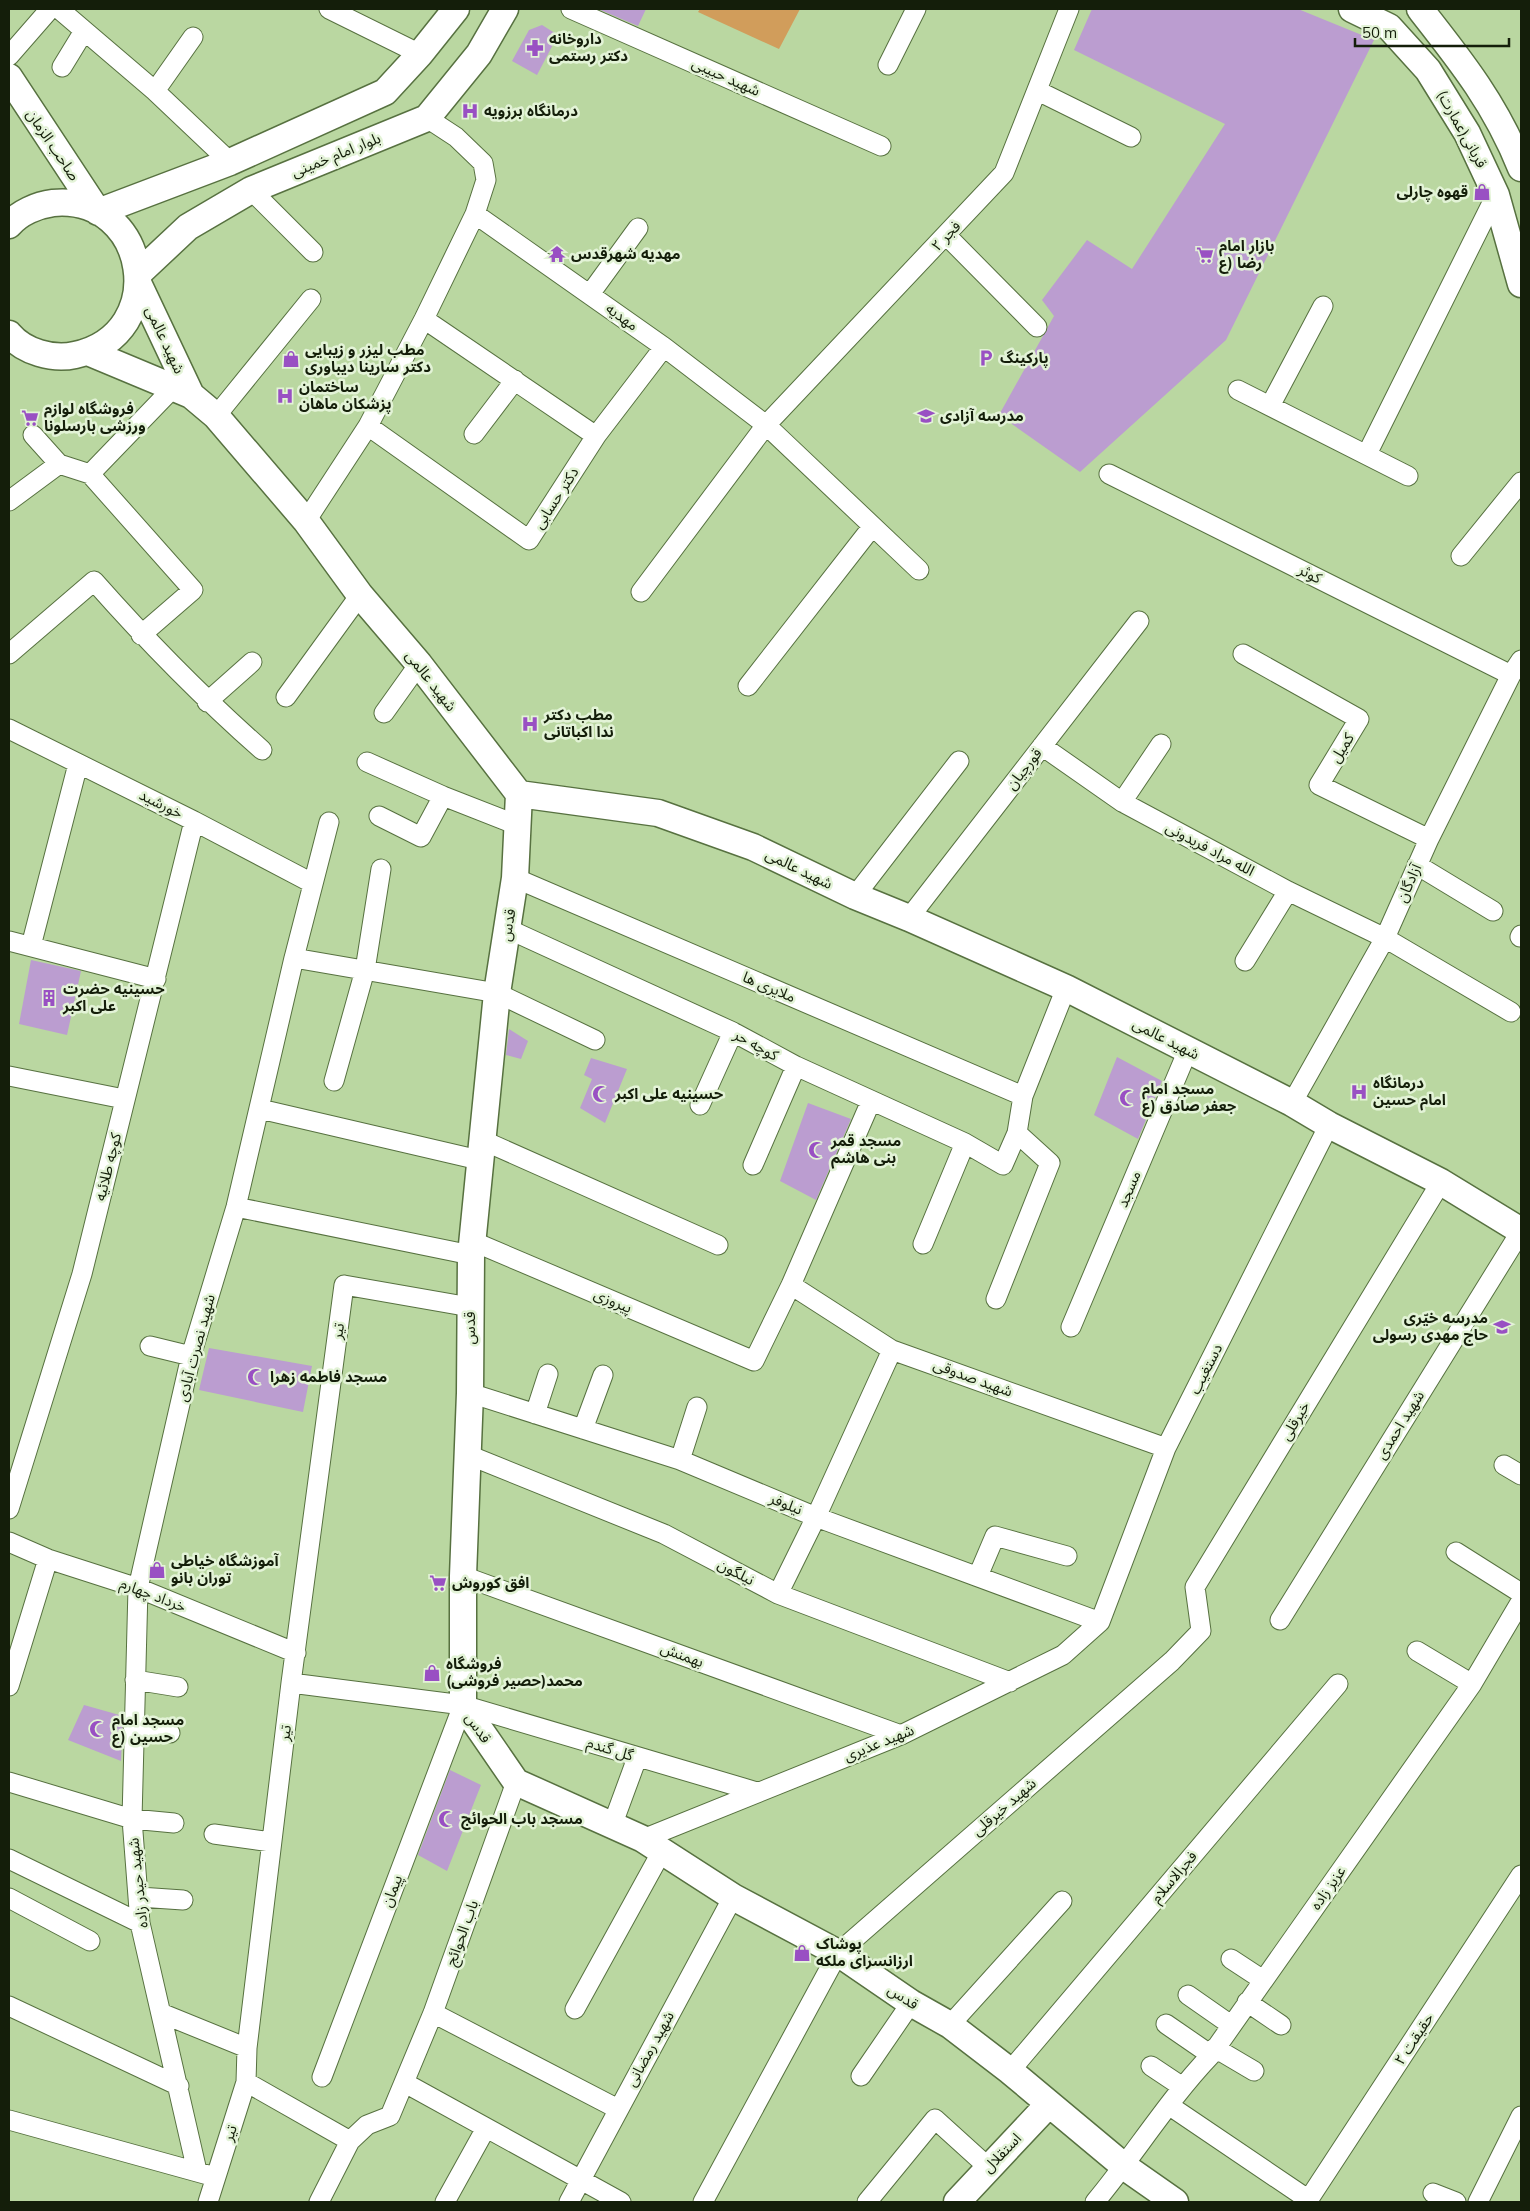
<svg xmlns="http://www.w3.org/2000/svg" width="1530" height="2211" font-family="Mulish,'Noto Sans Arabic',sans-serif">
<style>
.green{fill:#d19d5b}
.building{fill:#bb9dd0}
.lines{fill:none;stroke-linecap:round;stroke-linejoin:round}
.street-casing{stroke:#577140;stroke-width:21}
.secondary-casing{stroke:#577140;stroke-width:29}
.street{stroke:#fff;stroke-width:19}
.secondary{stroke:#fff;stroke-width:26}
.labels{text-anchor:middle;stroke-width:5;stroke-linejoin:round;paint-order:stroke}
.poi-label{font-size:15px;font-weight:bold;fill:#141e0a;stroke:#e3f3d7;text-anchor:start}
.street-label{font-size:15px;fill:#141e0a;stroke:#e3f3d7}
</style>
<rect width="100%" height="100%" fill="#bad7a1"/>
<!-- green -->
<path class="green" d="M700,9H800L779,49L698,12Z"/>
<!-- building -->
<path class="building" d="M598,9H646L638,26Z
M1092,9H1298L1374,40L1226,340L1080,472L999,415L1054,316L1042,300L1087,240L1132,269L1225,124L1074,50Z
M542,25L558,35L537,75L512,61L529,30Z
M31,960L81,971L67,1035L19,1024Z
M509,1029L528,1041L521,1059L506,1055Z
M1117,1057L1162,1081L1138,1139L1094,1115Z
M591,1058L627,1069L605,1123L580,1108L592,1079L584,1075Z
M808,1103L851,1119L816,1200L780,1181Z
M209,1348L312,1366L303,1412L199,1390Z
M84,1705L123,1716L121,1761L68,1740Z
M450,1770L481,1785L447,1871L418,1855Z"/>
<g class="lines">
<!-- street casing -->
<g class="street-casing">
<path id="street" d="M59,9L155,91L230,162
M329,9L420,54
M571,9L881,146
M9,56L50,9
M888,65L916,9
M62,67L84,31
M155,91L193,37
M1038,91L1131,137
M251,190L313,252
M475,214L664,347L766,425L919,570
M947,236L1037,327
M590,294L638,228
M424,319L596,436
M1238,390L1408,476
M1270,406L1323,306
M216,416L311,299
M368,426L529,540L596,436L664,347
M474,434L515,380
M33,435L59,464L90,474L193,590L141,635
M1367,454L1496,195
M90,474L173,388
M1109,474L1511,675
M9,501L59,464
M306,521L368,426L424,319L475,214L486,180L483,163L456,137L427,118
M1461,556L1521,482
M641,592L766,425L1004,173L1069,9
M9,654L94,581C147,641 202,697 262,750
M1243,654L1359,719L1319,785L1429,839
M748,686L872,527
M286,697L360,595
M207,702L252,662
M384,713L419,664
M9,729L194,821L312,883
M1042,746L1122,802L1288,891L1385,938L1511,1012
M367,762L443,796L517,825
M1122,802L1161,744
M379,816L421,837L443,796
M1417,865L1493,911
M515,878L1023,1096
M855,896L959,761
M909,918L1139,621
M508,929L733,1032L796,1066L965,1143L1003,1165L1017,1133L1023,1096L1066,988
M1520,937L1521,935
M9,941L156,979
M31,946L78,764
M294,958L497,993L595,1040
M1245,961L1288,891
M9,1076L124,1099
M334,1081L365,970L381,869
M1292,1103L1385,938L1429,839L1511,675L1521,660
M700,1105L733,1032
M260,1109L479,1160
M482,1140L718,1245
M753,1165L796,1066
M236,1207L471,1255
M472,1241L754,1361L791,1285L871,1101
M923,1244L965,1143
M791,1285L892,1350L1166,1448
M996,1299L1050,1163L1017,1133
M1071,1327L1188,1050
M150,1346L191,1356
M470,1393L680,1460L816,1517L1100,1622
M535,1414L548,1374
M583,1429L603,1375
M466,1454L664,1534L778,1594L1010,1682
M680,1460L697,1407
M1504,1465L1521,1475
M9,1509L82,1274L194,821
M9,1542L48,1559L138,1588L296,1653
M1456,1552L1521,1593
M463,1576L901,1735
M978,1576L995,1536L1067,1556
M778,1594L816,1517L892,1350
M1280,1620L1521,1231
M1417,1651L1472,1684
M135,1680L178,1687
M291,1683L463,1705L757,1792
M9,1686L48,1559
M133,1726L170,1733
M9,1782L132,1819L174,1823
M612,1826L637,1758
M214,1834L271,1842
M643,1839L901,1735L1063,1655L1100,1622L1166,1448L1329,1125
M9,1859L140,1923
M139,1897L183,1900
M9,1898L90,1941
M1231,1959L1263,1980
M1188,1995L1231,2025
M1247,2002L1281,2025
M9,2006L179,2086
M575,2009L662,1851
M161,2013L247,2048
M433,2013L618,2109
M1166,2024L1211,2055
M950,2025L1062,1901
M1215,2048L1254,2071
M1151,2066L1181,2086
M1010,2071L1338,1684
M861,2076L911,2003
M322,2077L463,1705
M246,2082L350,2141
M405,2083L621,2202
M1170,2106L1309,2200
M9,2120L208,2175
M197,2171L140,1923L132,1819L138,1588L191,1356L236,1207L294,958L329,822
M1433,2193L1456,2202
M208,2202L246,2082L247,2048L291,1683L344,1285L470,1307
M319,2202L350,2141L367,2125L390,2116L433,2013L516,1782
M445,2202L486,2128
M569,2202L733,1897
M703,2202L838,1953L1172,1661L1201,1631L1195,1587L1441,1182
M867,2202L935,2119L988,2167
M1095,2202C1135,2154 1168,2100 1211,2055L1472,1684L1521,1601
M1307,2202L1521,1875
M1478,2202L1521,2116"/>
</g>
<!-- secondary casing -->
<g class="secondary-casing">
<path id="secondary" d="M1352,9L1389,27L1428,70L1467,133L1496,195L1521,284
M1420,9C1461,61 1496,105 1521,168
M9,77L98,212L230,162L385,92L420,54L456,9
M9,225C19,213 37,205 53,203C149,194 172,334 75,355C53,360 24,352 9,334
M139,273L188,227L251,190L427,118L479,54L505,9
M88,352L191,395L139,285
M191,395L216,416L306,521L360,595L419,664L519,794L658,813L753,847L855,896L909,918L1066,988L1292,1103L1329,1125L1441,1182L1521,1231
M519,794L515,878L497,993L471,1255L470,1393L463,1576V1705L516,1782L643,1839L733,1897L838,1953L911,2003L950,2025L1010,2071L1125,2167L1175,2202
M957,2202L1048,2105"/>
</g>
<!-- street -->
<use href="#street" class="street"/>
<!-- secondary -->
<use href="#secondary" class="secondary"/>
</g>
<!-- icons -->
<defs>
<g id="pharmacy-bare" transform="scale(1.35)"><path d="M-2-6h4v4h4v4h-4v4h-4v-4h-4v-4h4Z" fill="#9950c3" stroke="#e3f3d7" stroke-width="2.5" paint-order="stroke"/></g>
<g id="hospital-bare" transform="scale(1.35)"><path d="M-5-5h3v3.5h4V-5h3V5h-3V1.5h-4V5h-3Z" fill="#9950c3" stroke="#e3f3d7" stroke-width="2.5" paint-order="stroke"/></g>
<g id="shop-bare" transform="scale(1.35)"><path d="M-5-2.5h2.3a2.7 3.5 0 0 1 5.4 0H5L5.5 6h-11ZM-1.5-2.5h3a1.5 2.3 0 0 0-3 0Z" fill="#9950c3" stroke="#e3f3d7" stroke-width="2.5" paint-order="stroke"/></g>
<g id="temple-bare" transform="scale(1.35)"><path d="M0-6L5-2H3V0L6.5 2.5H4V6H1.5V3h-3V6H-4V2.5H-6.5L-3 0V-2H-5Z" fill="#9950c3" stroke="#e3f3d7" stroke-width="2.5" paint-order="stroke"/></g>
<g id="supermarket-bare" transform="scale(1.35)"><path d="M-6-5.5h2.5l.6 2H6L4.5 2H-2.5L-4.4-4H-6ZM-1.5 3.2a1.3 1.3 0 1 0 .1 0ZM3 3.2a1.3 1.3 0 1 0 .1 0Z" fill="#9950c3" stroke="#e3f3d7" stroke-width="2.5" paint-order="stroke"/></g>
<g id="parking-bare" transform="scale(1.35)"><path d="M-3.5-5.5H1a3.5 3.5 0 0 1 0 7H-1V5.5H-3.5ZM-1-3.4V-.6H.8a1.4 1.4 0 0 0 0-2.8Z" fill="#9950c3" stroke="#e3f3d7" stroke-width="2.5" paint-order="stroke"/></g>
<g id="school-bare" transform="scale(1.35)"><path d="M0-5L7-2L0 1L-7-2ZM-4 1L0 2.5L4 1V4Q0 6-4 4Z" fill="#9950c3" stroke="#e3f3d7" stroke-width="2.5" paint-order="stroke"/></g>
<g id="building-bare" transform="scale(1.35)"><path d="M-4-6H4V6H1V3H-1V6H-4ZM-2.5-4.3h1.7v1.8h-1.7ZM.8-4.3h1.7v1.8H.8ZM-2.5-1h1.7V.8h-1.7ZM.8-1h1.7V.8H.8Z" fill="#9950c3" stroke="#e3f3d7" stroke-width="2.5" paint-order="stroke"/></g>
<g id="mosque-bare" transform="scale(1.35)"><path d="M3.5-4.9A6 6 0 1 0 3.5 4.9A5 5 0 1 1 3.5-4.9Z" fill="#9950c3" stroke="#e3f3d7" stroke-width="2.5" paint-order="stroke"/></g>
</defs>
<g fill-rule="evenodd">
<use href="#pharmacy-bare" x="535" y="48"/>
<use href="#hospital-bare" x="470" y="111"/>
<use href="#shop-bare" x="1482" y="192"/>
<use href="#temple-bare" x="557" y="254"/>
<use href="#supermarket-bare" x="1205" y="255"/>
<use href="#parking-bare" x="986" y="358"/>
<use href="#shop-bare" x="291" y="359"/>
<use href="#hospital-bare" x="285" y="396"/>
<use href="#school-bare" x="926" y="416"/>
<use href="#supermarket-bare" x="30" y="418"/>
<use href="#hospital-bare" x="530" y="724"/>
<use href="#building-bare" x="49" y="998"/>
<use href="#hospital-bare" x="1359" y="1092"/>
<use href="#mosque-bare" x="601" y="1094"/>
<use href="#mosque-bare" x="1128" y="1098"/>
<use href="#mosque-bare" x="817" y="1150"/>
<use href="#school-bare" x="1502" y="1327"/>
<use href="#mosque-bare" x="256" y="1377"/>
<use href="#shop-bare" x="157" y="1570"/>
<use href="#supermarket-bare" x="438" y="1583"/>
<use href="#shop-bare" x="432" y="1673"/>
<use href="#mosque-bare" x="98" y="1729"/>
<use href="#mosque-bare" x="447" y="1819"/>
<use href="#shop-bare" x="802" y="1953"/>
</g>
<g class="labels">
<!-- poi labels -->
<g class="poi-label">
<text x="549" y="44">داروخانه<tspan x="549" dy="17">دکتر رستمی</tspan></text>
<text x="484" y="116">درمانگاه برزویه</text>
<text x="1468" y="197" text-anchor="end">قهوه چارلی</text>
<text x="1219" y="251">بازار امام<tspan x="1219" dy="17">رضا (ع</tspan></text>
<text x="571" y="259">مهدیه شهرقدس</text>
<text x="305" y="355">مطب لیزر و زیبایی<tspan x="305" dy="17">دکتر سارینا دیباوری</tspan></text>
<text x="1000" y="363">پارکینگ</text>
<text x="299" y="392">ساختمان<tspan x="299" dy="17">پزشکان ماهان</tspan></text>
<text x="44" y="414">فروشگاه لوازم<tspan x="44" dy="17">ورزشی بارسلونا</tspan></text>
<text x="940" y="421">مدرسه آزادی</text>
<text x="544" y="720">مطب دکتر<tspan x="544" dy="17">ندا اکباتانی</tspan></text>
<text x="63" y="994">حسینیه حضرت<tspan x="63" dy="17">علی اکبر</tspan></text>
<text x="1373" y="1088">درمانگاه<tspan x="1373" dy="17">امام حسین</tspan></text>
<text x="1142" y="1094">مسجد امام<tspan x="1142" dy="17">جعفر صادق (ع</tspan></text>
<text x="615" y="1099">حسینیه علی اکبر</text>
<text x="831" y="1146">مسجد قمر<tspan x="831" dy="17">بنی هاشم</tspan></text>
<text x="1488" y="1323" text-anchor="end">مدرسه خیّری<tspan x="1488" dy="17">حاج مهدی رسولی</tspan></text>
<text x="270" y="1382">مسجد فاطمه زهرا</text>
<text x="171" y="1566">آموزشگاه خیاطی<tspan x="171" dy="17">توران بانو</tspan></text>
<text x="452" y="1588">افق کوروش</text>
<text x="446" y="1669">فروشگاه<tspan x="446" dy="17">محمد(حصیر فروشی)</tspan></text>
<text x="112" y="1725">مسجد امام<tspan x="112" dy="17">حسین (ع</tspan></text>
<text x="461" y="1824">مسجد باب الحوائج</text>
<text x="816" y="1949">پوشاک<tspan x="816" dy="17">ارزانسرای ملکه</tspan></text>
</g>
<!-- street labels -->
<g class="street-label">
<text transform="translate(726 77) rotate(24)" y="5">شهید حبیبی</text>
<text transform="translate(1462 129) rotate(61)" y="5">(عمارت)قربانی</text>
<text transform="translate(53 145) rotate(56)" y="5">صاحب الزمان</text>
<text transform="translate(336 155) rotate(-22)" y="5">بلوار امام خمینی</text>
<text transform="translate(946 236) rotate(-47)" y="5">فجر ۲</text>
<text transform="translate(622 317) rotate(36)" y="5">مهدیه</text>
<text transform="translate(165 340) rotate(65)" y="5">شهید عالمی</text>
<text transform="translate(556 498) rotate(-57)" y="5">دکتر حسابی</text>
<text transform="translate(1310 574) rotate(27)" y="5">کوثر</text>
<text transform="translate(431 681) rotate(52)" y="5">شهید عالمی</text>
<text transform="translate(1342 748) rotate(-58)" y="5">کمیل</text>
<text transform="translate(1024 769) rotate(-52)" y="5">قورچیان</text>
<text transform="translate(161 804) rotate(26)" y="5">خورشید</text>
<text transform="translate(1210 849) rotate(28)" y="5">الله مراد فریدونی</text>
<text transform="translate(799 869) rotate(26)" y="5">شهید عالمی</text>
<text transform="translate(1409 883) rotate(-66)" y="5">آزادگان</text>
<text transform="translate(508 925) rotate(-81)" y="5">قدس</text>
<text transform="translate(769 987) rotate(23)" y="5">ملایری ها</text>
<text transform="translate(1166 1039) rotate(27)" y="5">شهید عالمی</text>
<text transform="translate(756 1045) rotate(29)" y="5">کوچه حر</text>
<text transform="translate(108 1167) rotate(-76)" y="5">کوچه طلائیه</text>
<text transform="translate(1129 1189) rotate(-67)" y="5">مسجد</text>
<text transform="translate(613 1301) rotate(23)" y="5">پیروزی</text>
<text transform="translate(470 1328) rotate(-90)" y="5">قدس</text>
<text transform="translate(338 1331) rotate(-82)" y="5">تیر</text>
<text transform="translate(196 1348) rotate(-75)" y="5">شهید نصرت آبادی</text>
<text transform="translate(1206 1369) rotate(-63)" y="5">دستغیب</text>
<text transform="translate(973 1378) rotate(20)" y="5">شهید صدوقی</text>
<text transform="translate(1295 1421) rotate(-59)" y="5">خیرقلی</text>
<text transform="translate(1400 1425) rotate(-58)" y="5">شهید احمدی</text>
<text transform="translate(786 1504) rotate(22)" y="5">نیلوفر</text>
<text transform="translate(736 1572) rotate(28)" y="5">نیلگون</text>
<text transform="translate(153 1595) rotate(21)" y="5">خرداد چهارم</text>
<text transform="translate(682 1655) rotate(20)" y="5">بهمنش</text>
<text transform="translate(478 1728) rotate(55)" y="5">قدس</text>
<text transform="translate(285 1733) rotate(-83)" y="5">تیر</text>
<text transform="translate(879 1743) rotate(-22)" y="5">شهید عذیری</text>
<text transform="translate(610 1749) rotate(17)" y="5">گل گندم</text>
<text transform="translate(1004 1807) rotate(-41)" y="5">شهید خیرقلی</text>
<text transform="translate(1174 1877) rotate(-50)" y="5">فجرالاسلام</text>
<text transform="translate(138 1883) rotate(-96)" y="5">شهید حیدر زاده</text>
<text transform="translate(1328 1888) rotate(-55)" y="5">عزیز زاده</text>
<text transform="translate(392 1891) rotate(-69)" y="5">پیمان</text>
<text transform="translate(462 1933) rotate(-70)" y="5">باب الحوائج</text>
<text transform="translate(903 1997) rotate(33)" y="5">قدس</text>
<text transform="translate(1414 2039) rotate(-57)" y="5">حقیقت ۲</text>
<text transform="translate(650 2049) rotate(-61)" y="5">شهید رمضانی</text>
<text transform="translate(230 2133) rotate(-72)" y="5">تیر</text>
<text transform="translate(1002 2153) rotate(-46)" y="5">استقلال</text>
</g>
</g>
<!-- border -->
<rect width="1530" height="2211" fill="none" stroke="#141e0a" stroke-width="20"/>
<!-- scale -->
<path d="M1355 38v8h154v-8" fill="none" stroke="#141e0a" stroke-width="2.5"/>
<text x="1362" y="38" font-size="15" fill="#141e0a" stroke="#e3f3d7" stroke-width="4" paint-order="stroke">50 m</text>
</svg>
